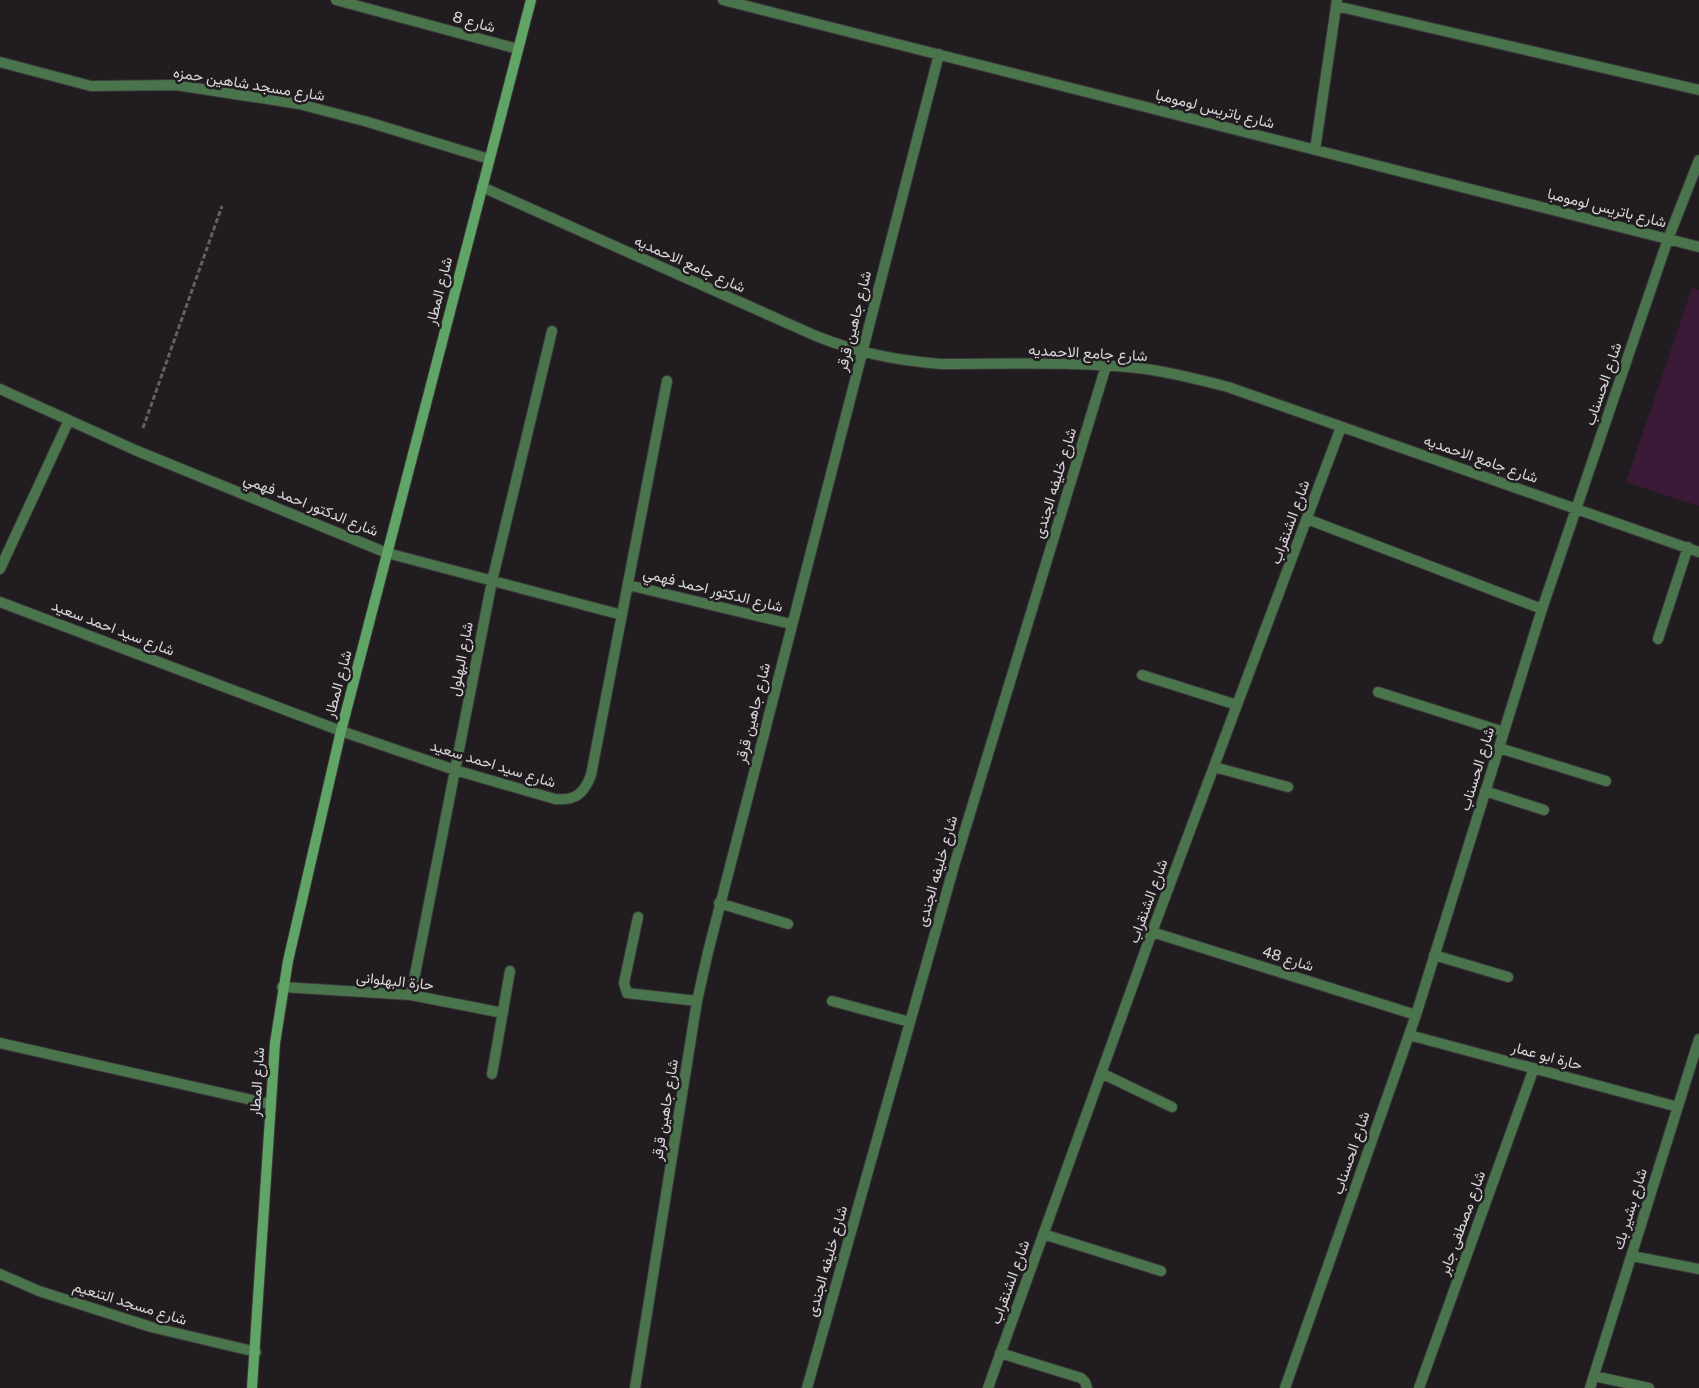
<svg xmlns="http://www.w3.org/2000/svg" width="1699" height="1388" font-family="'Public Sans',Vazirmatn,sans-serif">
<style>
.green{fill:#3b1a38}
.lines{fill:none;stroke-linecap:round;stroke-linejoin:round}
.street-casing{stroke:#3a3639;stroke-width:12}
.secondary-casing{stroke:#3a3639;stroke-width:12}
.path{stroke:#635f62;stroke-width:3;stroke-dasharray:5 2.5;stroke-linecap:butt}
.street{stroke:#4a744c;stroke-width:10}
.secondary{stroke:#60a565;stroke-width:10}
.labels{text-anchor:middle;stroke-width:5;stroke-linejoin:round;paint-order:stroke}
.street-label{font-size:15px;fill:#d9d6d9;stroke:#201c1f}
</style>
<rect width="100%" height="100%" fill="#201c1f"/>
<!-- green -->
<path class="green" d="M1692,288L1699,290V506L1626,482Z"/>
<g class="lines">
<!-- street casing -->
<g class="street-casing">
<path id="street" d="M336,0L518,49
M723,0L1699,247
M1336,6L1699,90
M0,62L91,86L176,85L299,104L368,122L489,159
M1315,150L1337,0
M482,187L816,336C859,353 894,360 940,364C1008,364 1078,361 1146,369C1173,373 1201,380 1228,387L1699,552
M0,389L135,450L387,553L622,615
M1307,519L1542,609
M0,569L69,420
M628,585L791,624
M0,602L341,731L455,770L555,799C575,801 584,794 591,775L667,381
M1658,639L1688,547
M1142,675L1237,705
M1378,692L1504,732
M1499,748L1606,781
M1214,767L1288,787
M1485,791L1544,810
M719,903L788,924
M638,917L624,983L627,993L697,1001
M1152,932L1416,1015
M1434,955L1508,977
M282,987L411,995L503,1013
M411,995L492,581L552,331
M832,1001L910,1022
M1409,1035L1678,1107
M0,1043L270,1104
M1101,1073L1172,1107
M492,1074L510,971
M1043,1234L1161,1271
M1632,1256L1699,1269
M0,1274L39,1291L151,1327L256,1352
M1000,1353L1081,1378L1085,1382L1087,1388
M1594,1376L1649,1388
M635,1388L697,1001L708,952L939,54
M807,1388L954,866L1106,366
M988,1388L1152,932L1341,427
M1285,1388L1416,1015L1542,609L1668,239L1699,160
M1419,1388L1534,1068
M1590,1388L1699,1039"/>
</g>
<!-- secondary casing -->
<g class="secondary-casing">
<path id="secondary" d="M252,1388L275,1043L288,961L341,731L531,0"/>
</g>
<!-- path -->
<path class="path" d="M143,428L222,206"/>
<!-- street -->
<use href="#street" class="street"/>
<!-- secondary -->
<use href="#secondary" class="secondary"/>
</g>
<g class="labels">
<!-- street labels -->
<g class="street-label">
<text transform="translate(474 22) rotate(15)" y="5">شارع 8</text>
<text transform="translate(249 84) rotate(9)" y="5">شارع مسجد شاهين حمزه</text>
<text transform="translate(1215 109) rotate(14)" y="5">شارع باتريس لومومبا</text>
<text transform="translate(1607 208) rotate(14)" y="5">شارع باتريس لومومبا</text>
<text transform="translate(690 264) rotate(24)" y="5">شارع جامع الاحمديه</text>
<text transform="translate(439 291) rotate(-76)" y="5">شارع المطار</text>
<text transform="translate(854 321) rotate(-76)" y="5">شارع جاهين قرقر</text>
<text transform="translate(1088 353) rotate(3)" y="5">شارع جامع الاحمديه</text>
<text transform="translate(1603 384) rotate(-71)" y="5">شارع الحسناب</text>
<text transform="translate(1481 459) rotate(19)" y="5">شارع جامع الاحمديه</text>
<text transform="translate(1055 483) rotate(-73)" y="5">شارع خليفه الجندى</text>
<text transform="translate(311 505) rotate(22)" y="5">شارع الدكتور احمد فهمي</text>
<text transform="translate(1290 522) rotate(-70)" y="5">شارع الشنقراب</text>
<text transform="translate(713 590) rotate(14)" y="5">شارع الدكتور احمد فهمي</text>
<text transform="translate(113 628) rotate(21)" y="5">شارع سيد احمد سعيد</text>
<text transform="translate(461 659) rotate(-79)" y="5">شارع البهلول</text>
<text transform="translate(338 684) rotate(-75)" y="5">شارع المطار</text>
<text transform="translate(753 713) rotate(-76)" y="5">شارع جاهين قرقر</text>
<text transform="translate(493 764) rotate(17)" y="5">شارع سيد احمد سعيد</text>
<text transform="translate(1477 769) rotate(-73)" y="5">شارع الحسناب</text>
<text transform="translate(937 871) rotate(-74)" y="5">شارع خليفه الجندى</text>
<text transform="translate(1148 901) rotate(-70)" y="5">شارع الشنقراب</text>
<text transform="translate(1288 959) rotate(17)" y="5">شارع 48</text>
<text transform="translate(395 981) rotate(6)" y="5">حارة البهلوانى</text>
<text transform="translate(1547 1056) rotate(15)" y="5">حارة ابو عمار</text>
<text transform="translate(257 1082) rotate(-86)" y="5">شارع المطار</text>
<text transform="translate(665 1110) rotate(-81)" y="5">شارع جاهين قرقر</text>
<text transform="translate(1351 1153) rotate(-71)" y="5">شارع الحسناب</text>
<text transform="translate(1630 1209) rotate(-73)" y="5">شارع بشير بك</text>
<text transform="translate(1462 1223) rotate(-70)" y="5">شارع مصطفى جابر</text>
<text transform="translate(827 1261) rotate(-74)" y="5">شارع خليفه الجندى</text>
<text transform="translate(1010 1282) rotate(-70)" y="5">شارع الشنقراب</text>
<text transform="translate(130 1303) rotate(17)" y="5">شارع مسجد التنعيم</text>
</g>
</g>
</svg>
